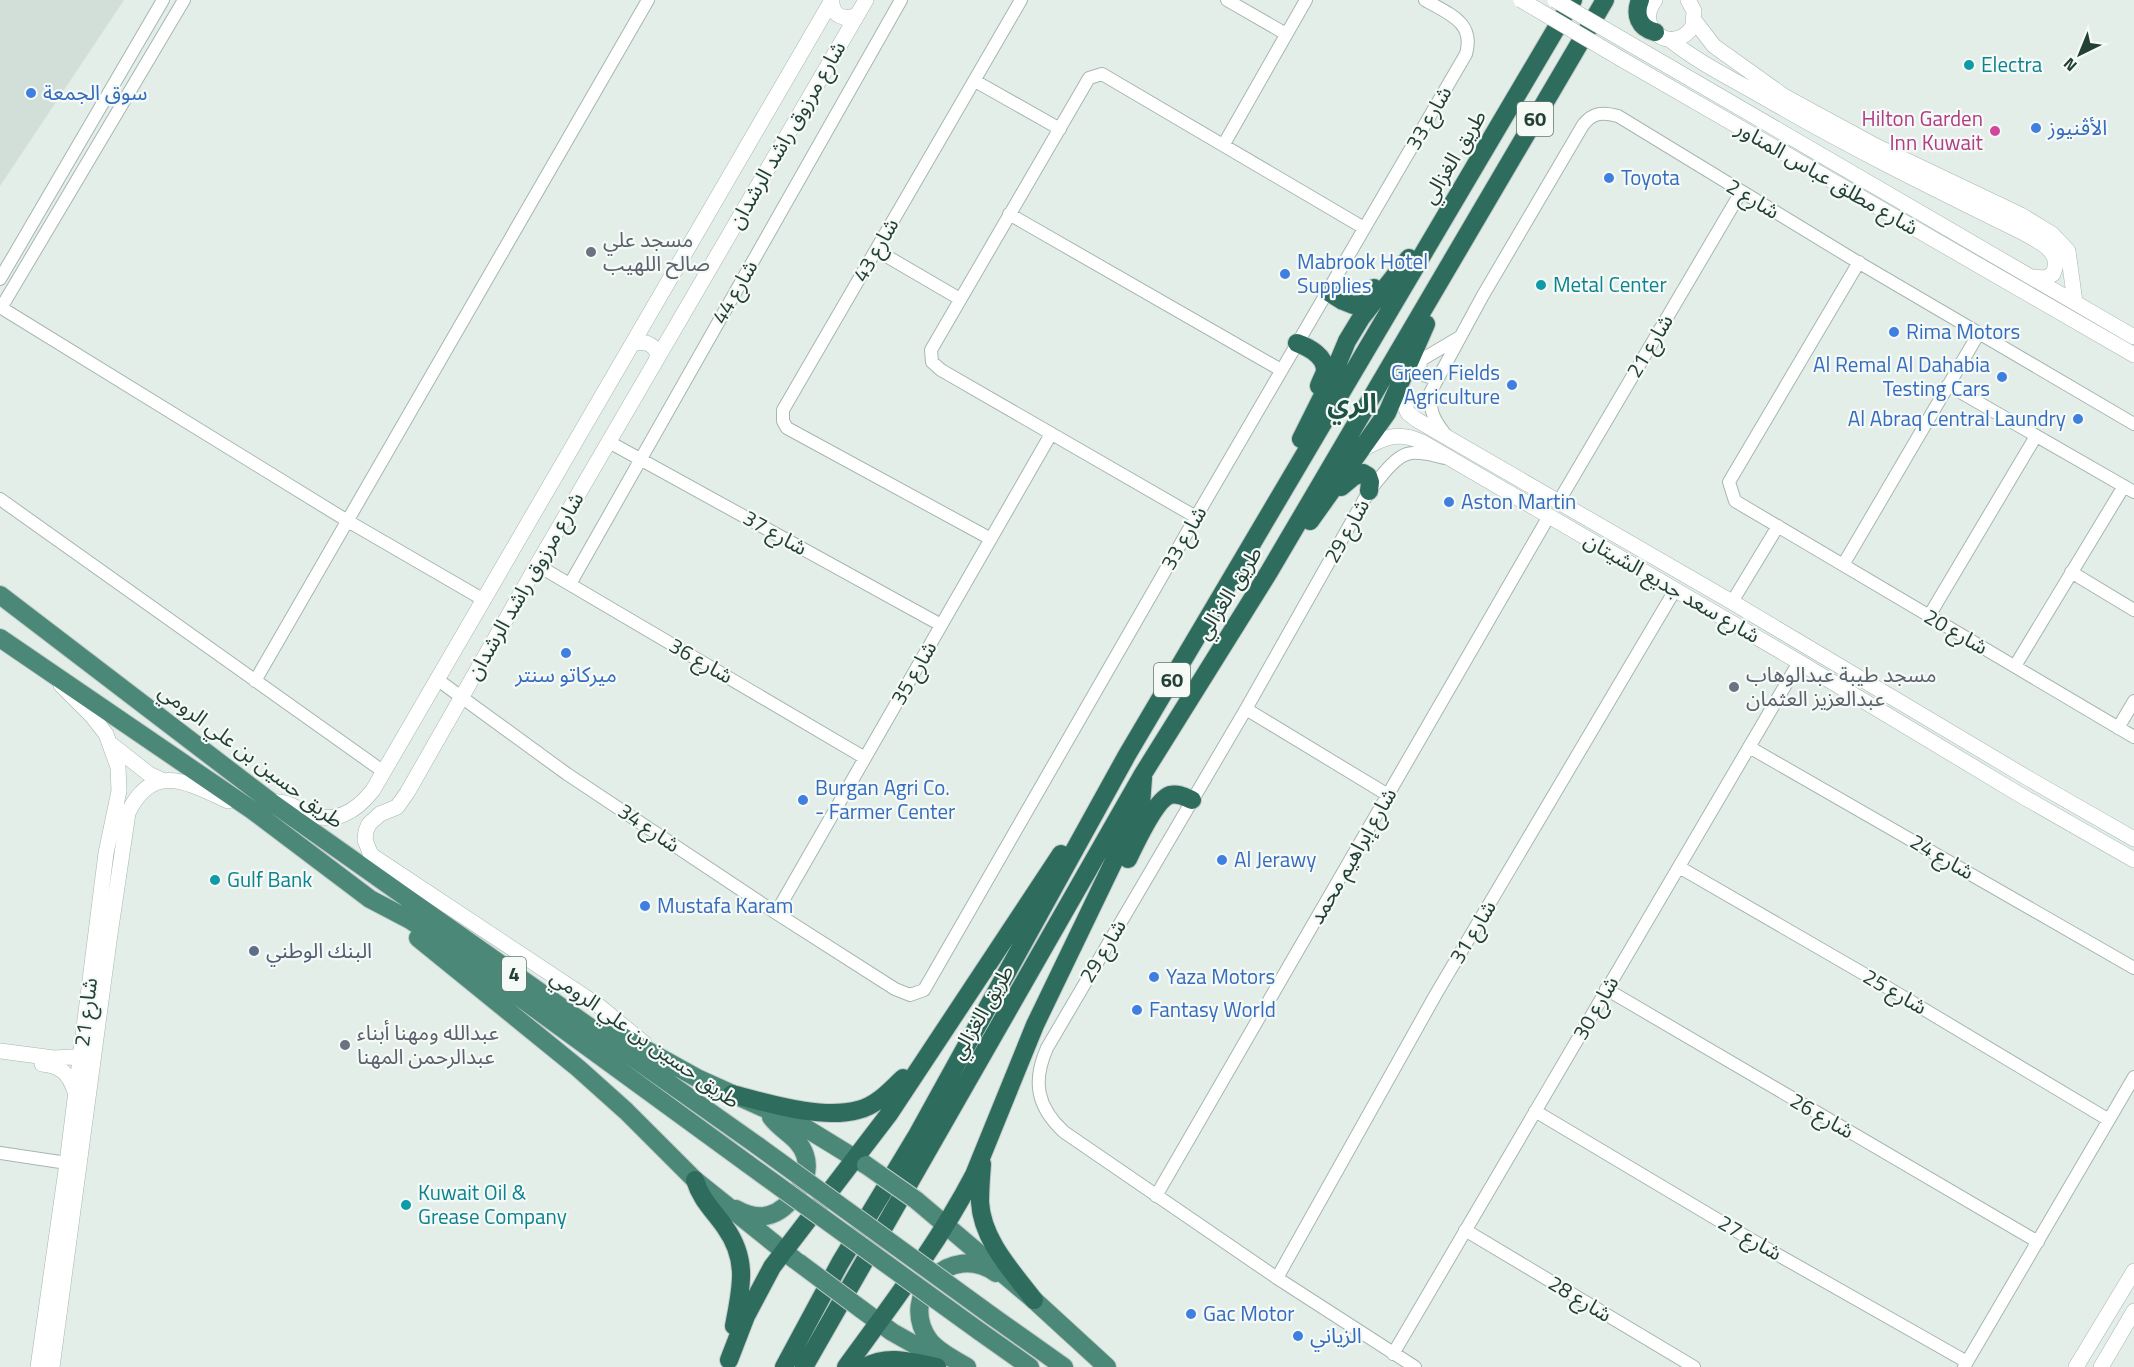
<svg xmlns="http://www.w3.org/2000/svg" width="2134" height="1367" font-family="'Titillium Web','Noto Sans Arabic',sans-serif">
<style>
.built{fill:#d2ded8}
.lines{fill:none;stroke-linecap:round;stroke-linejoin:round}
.minor-casing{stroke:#a6b6b0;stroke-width:14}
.tertiary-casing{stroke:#a6b6b0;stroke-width:16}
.trunk-casing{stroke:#c1cac7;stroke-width:20}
.motorway-casing{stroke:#c1cac7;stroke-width:20}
.minor{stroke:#fff;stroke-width:12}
.tertiary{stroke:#fff;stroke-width:15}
.trunk{stroke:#4b8878;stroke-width:18}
.motorway{stroke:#2e6d5e;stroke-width:18}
.tertiary-bridge-casing{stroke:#a6b6b0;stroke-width:16;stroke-linecap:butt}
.trunk-bridge-casing{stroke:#c1cac7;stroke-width:20;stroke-linecap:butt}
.tertiary-bridge{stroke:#fff;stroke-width:15}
.trunk-bridge{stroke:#4b8878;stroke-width:18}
.culture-dot{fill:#0f9aa8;stroke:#f5faf7;stroke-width:2}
.shop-dot{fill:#3f7fe0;stroke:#f5faf7;stroke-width:2}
.hotel-dot{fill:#d1479c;stroke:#f5faf7;stroke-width:2}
.worship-dot{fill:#6b7280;stroke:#f5faf7;stroke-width:2}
.service-dot{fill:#5c6f8a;stroke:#f5faf7;stroke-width:2}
.labels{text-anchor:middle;stroke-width:4.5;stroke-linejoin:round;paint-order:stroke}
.shield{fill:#f5faf7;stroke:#627871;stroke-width:1.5}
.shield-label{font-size:20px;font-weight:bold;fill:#234037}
.culture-label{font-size:21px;fill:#0d838f;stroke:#f5faf7;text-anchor:start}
.shop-label{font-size:21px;fill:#366cbe;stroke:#f5faf7;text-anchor:start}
.street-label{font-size:21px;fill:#234037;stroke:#f5faf7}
.hotel-label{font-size:21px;fill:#b23c85;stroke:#f5faf7;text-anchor:end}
.worship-label{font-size:21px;fill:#5b616d;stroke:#f5faf7;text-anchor:start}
.service-label{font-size:21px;fill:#4e5e75;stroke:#f5faf7;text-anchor:start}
.district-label{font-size:27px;font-weight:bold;fill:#1e5344;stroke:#f5faf7}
</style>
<rect width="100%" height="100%" fill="#e4eee9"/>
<!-- built -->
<path class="built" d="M0,0H124L0,186Z"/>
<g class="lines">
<!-- minor casing -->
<g class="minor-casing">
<path id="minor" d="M1227,0L1286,34
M975,81L1060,129
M1224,144L1306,0
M1009,214L1281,370
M876,250L960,299
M1859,262L1729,482L1735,501L2134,737
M0,279L163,0
M0,307L346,520L484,600
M1,308L184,0
M1440,374L1433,378L1423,375L1420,370L1421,360L1460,337
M1948,385L2134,492
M1445,434C1434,420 1430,412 1430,393L1482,297L1583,125C1593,112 1603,112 1618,116L1856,261L2134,424
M609,442L941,625
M0,499L384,772
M1559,501L1741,192
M1196,517L941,370L932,362L931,350L1089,78L1102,74L1364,228
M991,539L787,428L783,421V410L1021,0
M537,565L865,758
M1843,565L1979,333
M2071,572L2134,610
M570,584L901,0
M1732,602L1778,526
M1929,616L2036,436
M2015,666L2124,486
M438,680L567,774L776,913L895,989L910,995L924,990L1196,517L1466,54C1475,22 1449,14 1425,0
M255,681L648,0
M1246,709L1388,795
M2118,728L2134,701
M1749,747L2134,968
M1679,867L1890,989L2109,1120
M776,913L1051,434
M1606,989L2038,1242
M1535,1111L1750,1239L1967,1362
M0,1153L67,1163
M1156,1196L1549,516
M1465,1230L1694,1367
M1277,1278L1436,994L1675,590
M1393,1354L1799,662
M1415,1367L1277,1278L1064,1132C1037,1107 1032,1082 1047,1048L1246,709L1369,491C1379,480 1392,459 1407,454C1419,450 1434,456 1446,458
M1964,1367L2134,1077"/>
</g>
<!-- tertiary casing -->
<g class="tertiary-casing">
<path id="tertiary" d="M832,0C831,16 845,21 857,15
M1655,0C1633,28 1673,57 1693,26L1694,11L1688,0
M1694,20L1714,46L1784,96L1876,146L2021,215L2052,234L2068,251L2075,302
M1669,39C1696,61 1728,77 1758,94C1845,145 1934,189 2024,233C2041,243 2063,252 2053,274L2045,278L2031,277
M1632,45L2134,337
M1623,60L2134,355
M632,344C644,341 652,342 658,354L656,360
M1397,388L1408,413L1417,420L1732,602L2031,780L2134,839
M1363,449C1385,437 1398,431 1422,442L1799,662L2022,796L2134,860
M112,745L149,774L164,781
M271,802C285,800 294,807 307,813C334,825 356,812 373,790L832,0
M644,1043L599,1006L371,855L365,840L366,831L369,824L380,814L397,807L407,793L537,565L866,0
M0,1051L54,1058L90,1056
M42,1064C61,1066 69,1073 75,1092
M38,1367L67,1163L106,853L119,791L118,767L106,734L92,716L61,685
M52,1367L109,941L128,813C153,760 190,784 228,801
M2076,1367L2134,1271
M2101,1367L2134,1311"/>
</g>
<!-- trunk casing -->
<g class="trunk-casing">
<path id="trunk" d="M0,595L271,802L758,1146
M0,638L252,810L370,899L410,920L448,945L748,1164
M418,938L578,1068L626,1111L695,1180L795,1260
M612,1031L697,1078L799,1124L866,1165
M916,1200L1034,1300L1107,1367
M736,1209C761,1223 780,1216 796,1194C805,1182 810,1170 805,1155C799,1137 782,1132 771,1117
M861,1309L892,1332L940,1359
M992,1316L1064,1367
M979,1331L1030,1367
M967,1367C954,1359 938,1352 929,1340C897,1295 951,1241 996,1273"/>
</g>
<!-- motorway casing -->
<g class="motorway-casing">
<path id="motorway" d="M1640,0C1634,15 1639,28 1655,32
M1327,291L1343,301L1353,305L1360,304L1374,288
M1297,343C1308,347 1326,356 1325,371C1324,376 1320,382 1319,386
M1301,439L1332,377L1347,341L1361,318L1409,258
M1341,487L1353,477L1363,473L1368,476L1370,482L1369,491
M1310,521L1387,413L1426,324
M1128,859C1135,845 1155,800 1170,795C1178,793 1185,797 1192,800
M732,1094C768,1103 821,1120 858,1110C876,1106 890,1091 903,1078
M982,1164C981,1177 980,1189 980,1202C982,1240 1012,1271 1034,1300
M695,1180C701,1200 714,1211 725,1227C749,1261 741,1288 734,1326
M729,1360L746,1316L772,1267L889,1114L1061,854
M784,1367L840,1263L916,1137L1127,755L1573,0
M804,1367L1143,774L1269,572L1605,0
M846,1367C891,1305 938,1244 974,1175L1035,1025L1141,805L1143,778
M865,1367C888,1354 912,1362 937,1367"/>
</g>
<!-- minor -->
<use href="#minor" class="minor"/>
<!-- tertiary -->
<use href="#tertiary" class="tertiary"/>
<!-- trunk -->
<use href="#trunk" class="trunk"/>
<!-- motorway -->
<use href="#motorway" class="motorway"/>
<!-- tertiary-bridge casing -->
<g class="tertiary-bridge-casing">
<path id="tertiary-bridge" d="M1521,0L1623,60
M1555,0L1632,45"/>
</g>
<!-- trunk-bridge casing -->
<g class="trunk-bridge-casing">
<path id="trunk-bridge" d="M758,1146L992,1316
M748,1164L979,1331
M866,1165L916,1200
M798,1262L861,1309"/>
</g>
<!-- tertiary-bridge -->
<use href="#tertiary-bridge" class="tertiary-bridge"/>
<!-- trunk-bridge -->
<use href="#trunk-bridge" class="trunk-bridge"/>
</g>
<!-- markers -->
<g class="culture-dot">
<circle cx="1969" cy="65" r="6"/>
<circle cx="1541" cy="285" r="6"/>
<circle cx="215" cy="880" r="6"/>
<circle cx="406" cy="1205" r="6"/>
</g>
<g class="shop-dot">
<circle cx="31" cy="93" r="6"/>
<circle cx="2036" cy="128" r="6"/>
<circle cx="1609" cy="178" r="6"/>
<circle cx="1285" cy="274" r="6"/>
<circle cx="1894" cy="332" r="6"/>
<circle cx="2002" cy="377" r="6"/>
<circle cx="1512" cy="385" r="6"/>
<circle cx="2078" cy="419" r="6"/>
<circle cx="1449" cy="502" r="6"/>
<circle cx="566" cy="653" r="6"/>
<circle cx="803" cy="800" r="6"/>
<circle cx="1222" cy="860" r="6"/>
<circle cx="645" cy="906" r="6"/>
<circle cx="1154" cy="977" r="6"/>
<circle cx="1137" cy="1010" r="6"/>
<circle cx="1191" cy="1314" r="6"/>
<circle cx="1298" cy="1336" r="6"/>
</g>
<circle class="hotel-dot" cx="1995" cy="131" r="6"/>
<g class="worship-dot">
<circle cx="591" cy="252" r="6"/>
<circle cx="1734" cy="687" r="6"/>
<circle cx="345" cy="1045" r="6"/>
</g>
<circle class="service-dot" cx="254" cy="951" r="6"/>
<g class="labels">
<!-- shield labels -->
<g class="shield">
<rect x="1517" y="102" width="36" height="34" rx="4.5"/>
<rect x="1154" y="663" width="36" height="34" rx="4.5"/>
<rect x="502" y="957" width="24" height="34" rx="4.5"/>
</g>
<g class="shield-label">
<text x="1535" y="126">60</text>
<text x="1172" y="687">60</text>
<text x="514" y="981">4</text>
</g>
<!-- culture labels -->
<g class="culture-label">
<text x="1981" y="72">Electra</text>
<text x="1553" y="292">Metal Center</text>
<text x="227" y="887">Gulf Bank</text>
<text x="418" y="1200">Kuwait Oil &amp;<tspan x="418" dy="24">Grease Company</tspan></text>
</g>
<!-- shop labels -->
<g class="shop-label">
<text x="43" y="100">سوق الجمعة</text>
<text x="2048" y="135">الأڤنيوز</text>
<text x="1621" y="185">Toyota</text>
<text x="1297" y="269">Mabrook Hotel<tspan x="1297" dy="24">Supplies</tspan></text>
<text x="1906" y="339">Rima Motors</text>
<text x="1990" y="372" text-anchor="end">Al Remal Al Dahabia<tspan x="1990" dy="24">Testing Cars</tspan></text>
<text x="1500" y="380" text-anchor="end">Green Fields<tspan x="1500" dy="24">Agriculture</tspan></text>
<text x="2066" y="426" text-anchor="end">Al Abraq Central Laundry</text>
<text x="1461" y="509">Aston Martin</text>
<text x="566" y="682" text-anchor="middle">ميركاتو سنتر</text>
<text x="815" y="795">Burgan Agri Co.<tspan x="815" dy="24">- Farmer Center</tspan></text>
<text x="1234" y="867">Al Jerawy</text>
<text x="657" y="913">Mustafa Karam</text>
<text x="1166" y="984">Yaza Motors</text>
<text x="1149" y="1017">Fantasy World</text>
<text x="1203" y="1321">Gac Motor</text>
<text x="1310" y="1343">الزياني</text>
</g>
<!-- street labels -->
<g class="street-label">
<text transform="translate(1429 118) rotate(-60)" y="7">شارع 33</text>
<text transform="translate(787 135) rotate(-60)" y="7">شارع مرزوق راشد الرشدان</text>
<text transform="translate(1454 157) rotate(-59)" y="7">طريق الغزالي</text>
<text transform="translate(1827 178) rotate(30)" y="7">شارع مطلق عباس المناور</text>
<text transform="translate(1753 199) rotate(31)" y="7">شارع 2</text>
<text transform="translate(876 250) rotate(-60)" y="7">شارع 43</text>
<text transform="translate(735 292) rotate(-60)" y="7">شارع 44</text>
<text transform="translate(1650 346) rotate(-59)" y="7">شارع 21</text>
<text transform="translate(1347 531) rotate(-61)" y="7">شارع 29</text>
<text transform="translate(775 533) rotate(29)" y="7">شارع 37</text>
<text transform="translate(1184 538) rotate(-60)" y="7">شارع 33</text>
<text transform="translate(525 586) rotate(-60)" y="7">شارع مرزوق راشد الرشدان</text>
<text transform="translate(1672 588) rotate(30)" y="7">شارع سعد جديع الشيتان</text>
<text transform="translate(1229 593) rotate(-58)" y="7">طريق الغزالي</text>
<text transform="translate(1956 632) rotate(30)" y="7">شارع 20</text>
<text transform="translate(701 661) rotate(30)" y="7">شارع 36</text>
<text transform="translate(914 673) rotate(-60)" y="7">شارع 35</text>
<text transform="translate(251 756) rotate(37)" y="7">طريق حسين بن علي الرومي</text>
<text transform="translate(649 828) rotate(34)" y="7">شارع 34</text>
<text transform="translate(1353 856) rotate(-60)" y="7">شارع إبراهيم محمد</text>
<text transform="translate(1942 857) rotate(30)" y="7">شارع 24</text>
<text transform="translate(1473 932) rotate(-59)" y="7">شارع 31</text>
<text transform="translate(1103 951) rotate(-59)" y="7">شارع 29</text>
<text transform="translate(1895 992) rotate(30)" y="7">شارع 25</text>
<text transform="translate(1596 1008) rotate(-60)" y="7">شارع 30</text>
<text transform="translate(86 1012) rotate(-83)" y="7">شارع 21</text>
<text transform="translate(982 1012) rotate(-60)" y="7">طريق الغزالي</text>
<text transform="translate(645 1039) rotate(35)" y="7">طريق حسين بن علي الرومي</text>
<text transform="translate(1822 1116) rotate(30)" y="7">شارع 26</text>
<text transform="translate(1750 1238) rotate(30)" y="7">شارع 27</text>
<text transform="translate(1580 1299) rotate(31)" y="7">شارع 28</text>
</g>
<!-- hotel labels -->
<g class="hotel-label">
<text x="1983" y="126">Hilton Garden<tspan x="1983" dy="24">Inn Kuwait</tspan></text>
</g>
<!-- worship labels -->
<g class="worship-label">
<text x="603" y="247">مسجد علي<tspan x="603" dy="24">صالح اللهيب</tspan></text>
<text x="1746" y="682">مسجد طيبة عبدالوهاب<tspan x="1746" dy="24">عبدالعزيز العثمان</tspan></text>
<text x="357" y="1040">عبدالله ومهنا أبناء<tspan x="357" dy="24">عبدالرحمن المهنا</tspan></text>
</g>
<!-- service labels -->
<g class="service-label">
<text x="266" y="958">البنك الوطني</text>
</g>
<!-- district labels -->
<g class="district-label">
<text x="1352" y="413">الري</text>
</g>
</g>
<!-- north arrow -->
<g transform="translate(2080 54) rotate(223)" stroke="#f5faf7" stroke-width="4.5" paint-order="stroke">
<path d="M0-4.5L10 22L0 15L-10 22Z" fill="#234037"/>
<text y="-9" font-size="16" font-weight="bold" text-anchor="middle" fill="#234037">N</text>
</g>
</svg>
